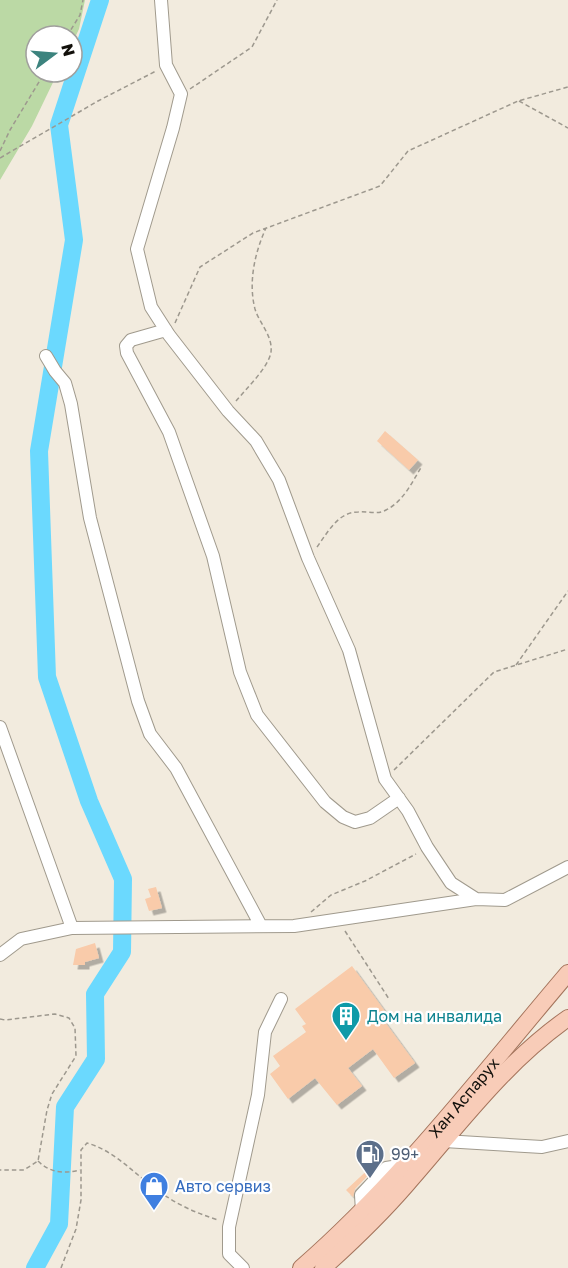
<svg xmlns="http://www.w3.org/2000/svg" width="568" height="1268" font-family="'Golos Text',sans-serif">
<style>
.green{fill:#bbd9a5}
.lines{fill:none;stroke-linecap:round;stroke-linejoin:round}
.river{stroke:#6bd9fe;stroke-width:18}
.building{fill:#f9cbaa;filter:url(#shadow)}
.minor-casing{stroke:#a09a8d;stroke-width:14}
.major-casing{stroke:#a4745c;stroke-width:18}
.path{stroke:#9d988e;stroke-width:1.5;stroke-dasharray:4.5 3;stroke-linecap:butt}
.minor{stroke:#fff;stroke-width:12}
.major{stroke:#f8ccb8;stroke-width:16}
.labels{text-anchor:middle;stroke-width:4.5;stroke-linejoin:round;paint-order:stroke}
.culture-label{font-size:16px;fill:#0d838f;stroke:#fff;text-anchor:start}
.street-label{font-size:16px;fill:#12100b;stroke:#fff}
.service-label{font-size:16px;fill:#4e5e75;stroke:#fff;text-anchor:start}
.shop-label{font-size:16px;fill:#366cbe;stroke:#fff;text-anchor:start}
</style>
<defs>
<filter id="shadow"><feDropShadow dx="4.5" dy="4.5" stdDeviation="0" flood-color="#0004"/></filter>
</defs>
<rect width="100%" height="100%" fill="#f2ebde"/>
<!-- green -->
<path class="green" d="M0,0H85L79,29L72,44V36H36V72H58L32,126L0,180Z"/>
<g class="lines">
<!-- river -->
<path class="river" d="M35,1268L59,1224L65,1107L96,1059L95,994L122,952L123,879L89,801L47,677L39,451L74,240L59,125L100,0"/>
</g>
<!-- building -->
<path class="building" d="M385,431L418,460L409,470L377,441Z
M156,887L162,908L149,911L145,899L151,897L148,889Z
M95,943L99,958L85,962V965H73L76,949Z
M352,966L387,1014L382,1018L415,1063L394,1078L373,1049L348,1068L362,1086L337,1105L315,1078L288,1099L270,1074L280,1066L273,1056L306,1032L302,1026L306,1024L295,1009Z
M374,1164L377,1166L355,1189L353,1197L346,1190Z"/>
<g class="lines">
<!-- minor casing -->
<g class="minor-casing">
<path id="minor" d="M161,0L166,65L181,94L173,128L137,249L151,307L169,335L228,411L256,441L279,480L308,558L349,650L385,779L408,811L427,847L451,883L476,899L505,900L568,867
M166,330L131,340L126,346L127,353L169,432L213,556L240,672L257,715L325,802L343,817L355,822L370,818L399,798
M46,356L55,371L65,383L71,404L90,518L138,701L150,734L176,768L261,926
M0,727L72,928
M0,955L21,939L72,928L294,926L476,899
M444,1141L542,1147L568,1141
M362,1211L361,1195L386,1168L405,1165
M243,1268L229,1254V1227L258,1095L265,1032L281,999"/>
</g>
<!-- major casing -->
<g class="major-casing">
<g id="major">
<path id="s1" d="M301,1268C401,1181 482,1074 568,973"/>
<path d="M323,1268C352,1242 381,1214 407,1184C458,1126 504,1063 568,1018"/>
</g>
</g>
<!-- path -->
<path class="path" d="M67,36L80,15L83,0
M190,89L252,47L277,0
M519,101L568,128
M0,151L10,130L45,72
M0,158L98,101L156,71
M175,323L200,267L253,233L380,186L408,151L518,101L568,87
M236,401C245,390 269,367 271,352C273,336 259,323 255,309C248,282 255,252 266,228
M317,547C328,532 338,512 358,512C368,511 377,515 386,510C404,501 412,482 422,466
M516,665L568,591
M394,770L494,672L568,649
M311,912L331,895L365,881L416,854
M345,931L389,999
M0,1019L5,1020L55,1014L69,1018L75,1028L76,1056L52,1094L47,1110L38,1161L24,1170H0
M38,1161C50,1173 64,1174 80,1170
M61,1268L76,1229L81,1200V1150L87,1143C116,1151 136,1176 160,1192C178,1205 196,1213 218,1220"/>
<!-- minor -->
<use href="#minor" class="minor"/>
<!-- major -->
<use href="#major" class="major"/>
</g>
<!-- icons -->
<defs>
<g id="building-pin" transform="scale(1.5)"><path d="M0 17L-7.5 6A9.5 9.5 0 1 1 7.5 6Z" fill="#0f9aa8" stroke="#fff"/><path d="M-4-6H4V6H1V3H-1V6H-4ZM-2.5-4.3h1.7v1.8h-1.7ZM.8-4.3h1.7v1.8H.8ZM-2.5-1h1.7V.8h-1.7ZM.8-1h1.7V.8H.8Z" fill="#fff"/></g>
<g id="fuel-pin" transform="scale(1.5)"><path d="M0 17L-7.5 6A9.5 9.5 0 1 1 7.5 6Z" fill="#5c6f8a" stroke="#fff"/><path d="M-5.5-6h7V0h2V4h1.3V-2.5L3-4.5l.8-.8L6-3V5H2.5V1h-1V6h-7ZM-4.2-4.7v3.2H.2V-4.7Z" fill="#fff"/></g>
<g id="shop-pin" transform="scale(1.5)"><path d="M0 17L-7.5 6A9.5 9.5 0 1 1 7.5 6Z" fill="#3f7fe0" stroke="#fff"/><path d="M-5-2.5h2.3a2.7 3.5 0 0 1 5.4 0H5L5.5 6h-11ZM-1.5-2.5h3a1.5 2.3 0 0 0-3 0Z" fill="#fff"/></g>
</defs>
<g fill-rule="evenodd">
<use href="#building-pin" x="346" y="1016"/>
<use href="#fuel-pin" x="370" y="1154"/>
<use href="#shop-pin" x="154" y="1186"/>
</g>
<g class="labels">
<!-- culture labels -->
<g class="culture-label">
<text x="367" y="1022">Дом на инвалида</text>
</g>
<!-- street labels -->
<g class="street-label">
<text dy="6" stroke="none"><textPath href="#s1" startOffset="236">Хан Аспарух</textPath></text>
</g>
<!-- service labels -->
<g class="service-label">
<text x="391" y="1160">99+</text>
</g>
<!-- shop labels -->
<g class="shop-label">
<text x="175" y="1192">Авто сервиз</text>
</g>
</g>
<!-- north arrow -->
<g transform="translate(54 54) rotate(74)"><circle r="28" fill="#ffffff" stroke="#a09f9d" stroke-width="1.5"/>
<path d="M0-4.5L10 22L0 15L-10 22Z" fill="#3c837e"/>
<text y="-9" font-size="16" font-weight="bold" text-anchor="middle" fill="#12100b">N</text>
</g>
</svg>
